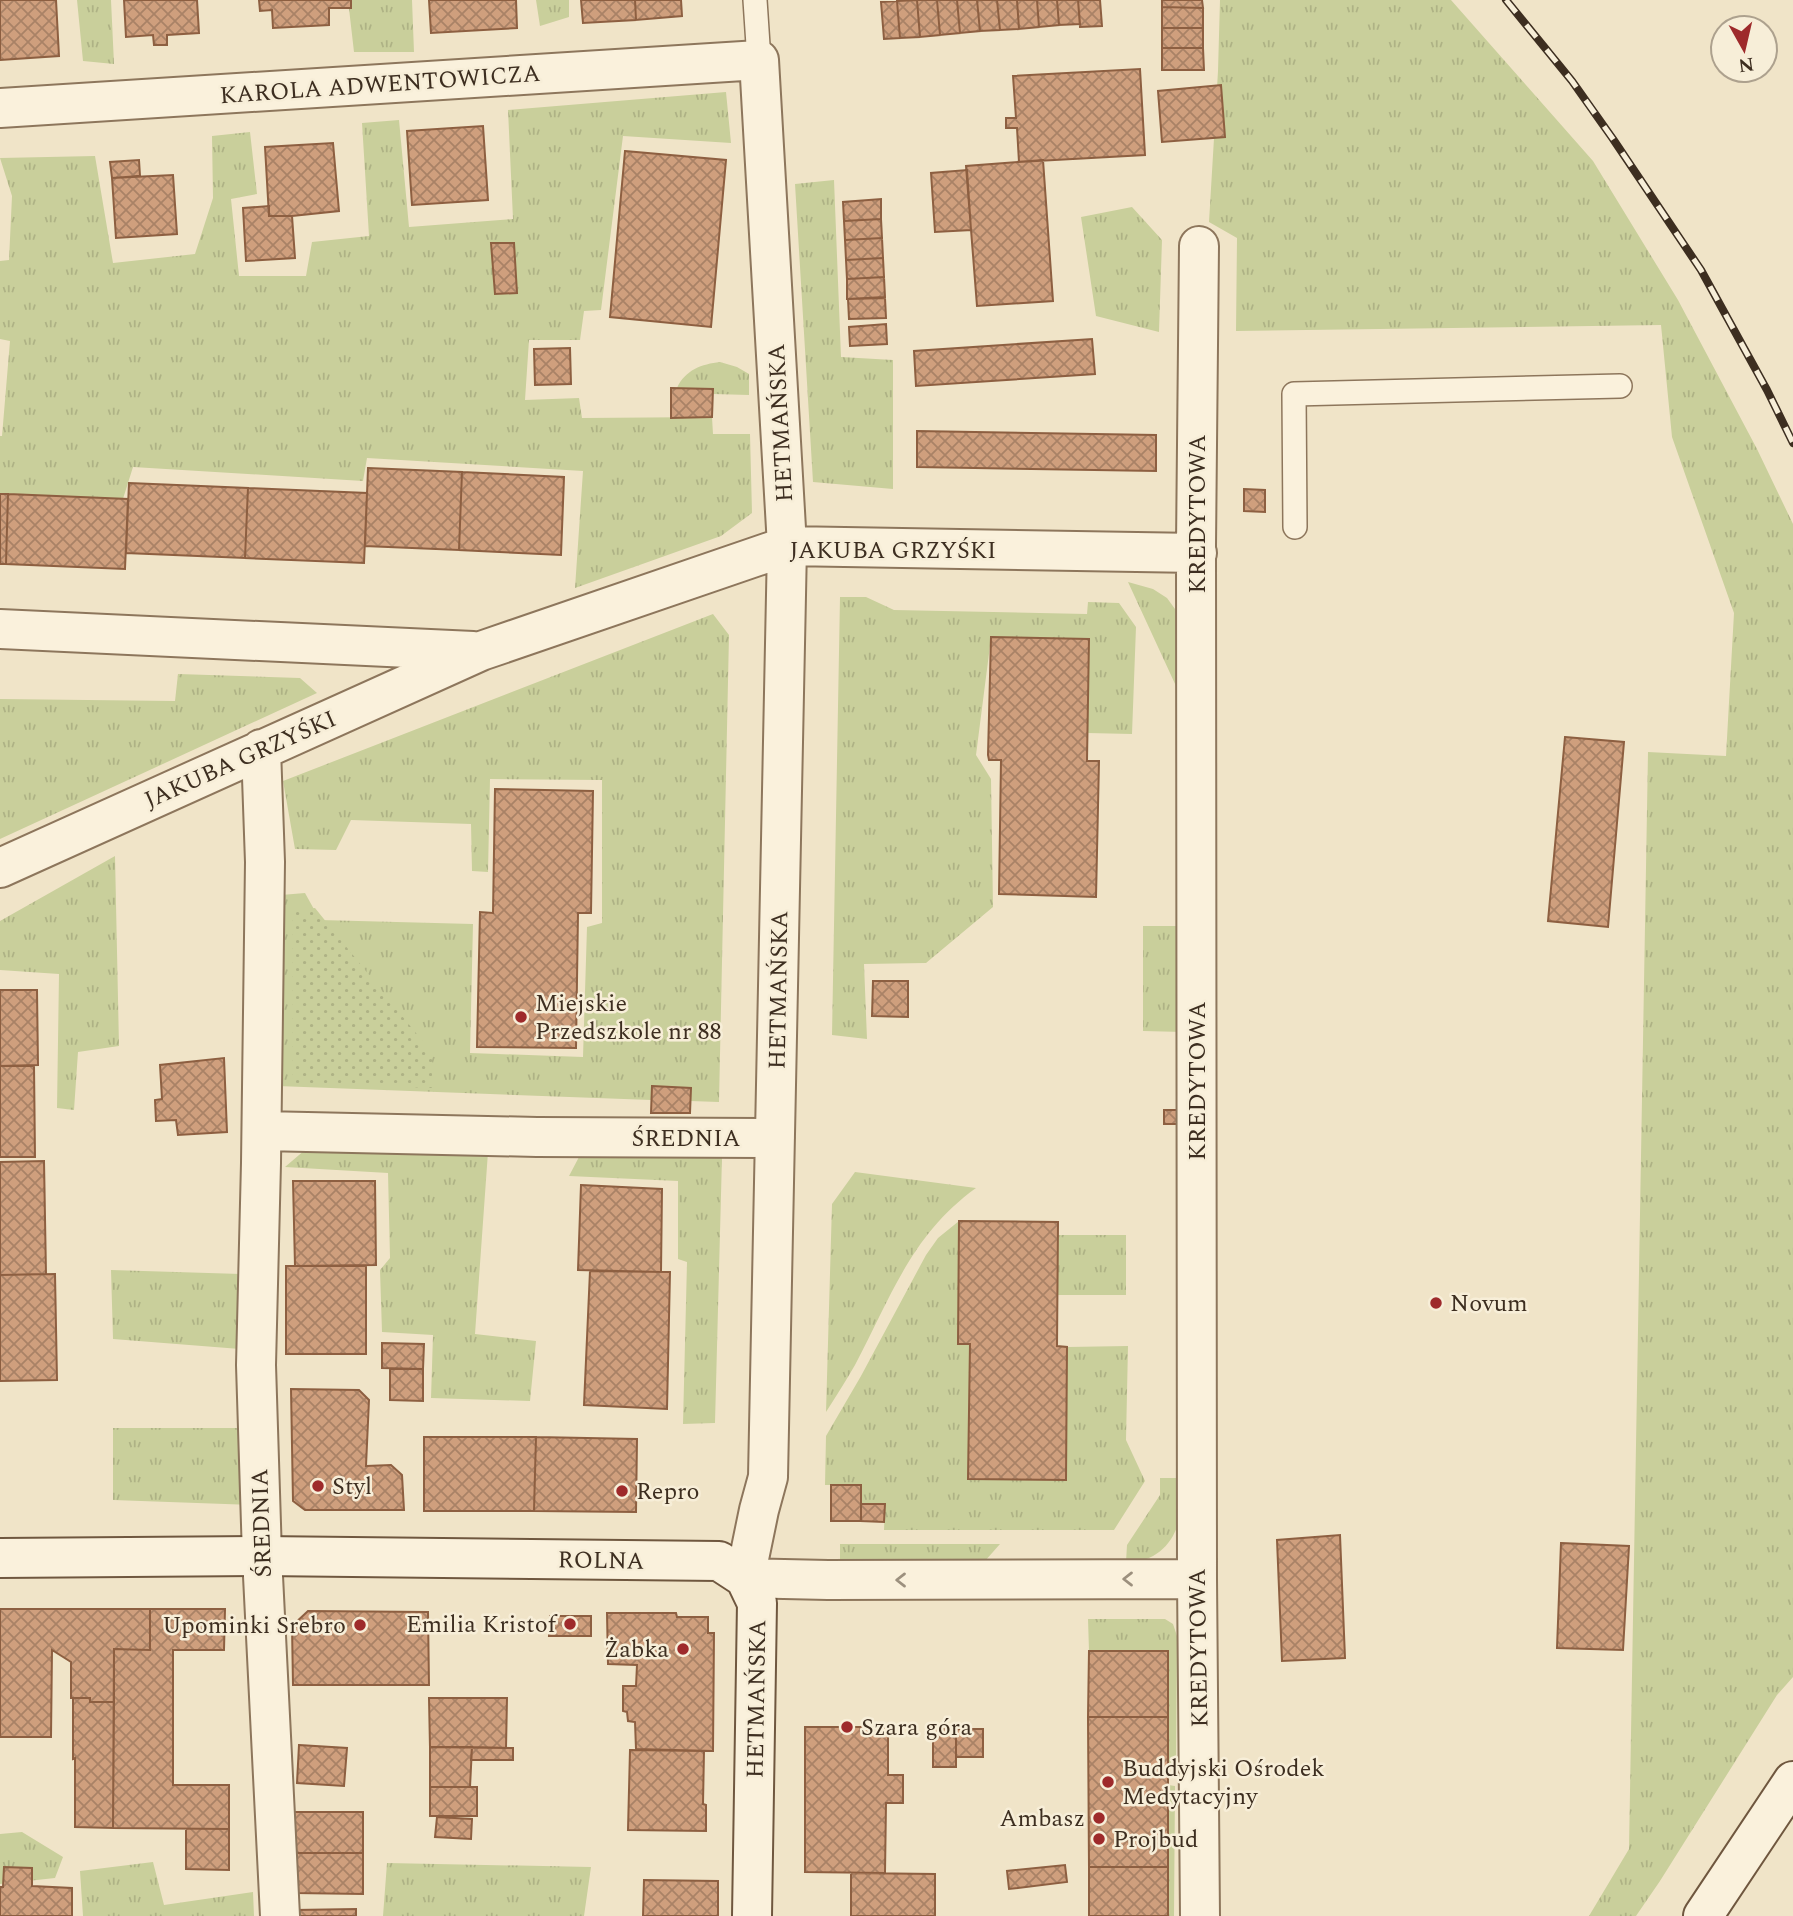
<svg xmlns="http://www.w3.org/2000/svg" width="1793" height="1916" font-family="Spectral,serif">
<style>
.grass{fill:url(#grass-tufts)}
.park{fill:url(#park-dots)}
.building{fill:url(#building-cross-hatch);stroke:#8d5f41;stroke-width:2}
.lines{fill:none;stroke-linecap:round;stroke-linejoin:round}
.lane-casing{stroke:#8d765c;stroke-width:26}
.street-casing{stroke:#8d765c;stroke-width:42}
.secondary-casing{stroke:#6f573f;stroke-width:42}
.lane{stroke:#faf1dc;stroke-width:23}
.street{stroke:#faf1dc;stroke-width:38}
.secondary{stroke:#faf1dc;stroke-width:38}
.rail-casing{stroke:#3d2e20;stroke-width:8}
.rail{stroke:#f7eed8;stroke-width:5;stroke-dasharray:16;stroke-linecap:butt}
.oneway{stroke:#9c907e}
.poi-dot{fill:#9e2a2b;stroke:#f7eed8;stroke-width:2.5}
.labels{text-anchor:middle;stroke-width:5;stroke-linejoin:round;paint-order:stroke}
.street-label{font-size:24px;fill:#3d2e20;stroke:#f7eed8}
.poi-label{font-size:24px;fill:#3d2e20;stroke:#f7eed8;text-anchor:start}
</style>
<defs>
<pattern id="grass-tufts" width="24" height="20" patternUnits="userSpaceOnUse" patternTransform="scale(1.75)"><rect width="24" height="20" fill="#c9cf9b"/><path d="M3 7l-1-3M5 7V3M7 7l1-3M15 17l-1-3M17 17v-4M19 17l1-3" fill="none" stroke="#aeb285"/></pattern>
<pattern id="park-dots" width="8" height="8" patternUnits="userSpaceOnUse" patternTransform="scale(1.75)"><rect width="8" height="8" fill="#c9cf9b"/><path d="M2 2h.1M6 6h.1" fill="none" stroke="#aeb285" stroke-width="1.8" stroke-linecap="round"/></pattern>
<pattern id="building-cross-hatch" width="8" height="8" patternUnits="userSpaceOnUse" patternTransform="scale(1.75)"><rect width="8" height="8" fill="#cf9f7d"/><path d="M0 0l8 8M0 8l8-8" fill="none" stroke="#a98266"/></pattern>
</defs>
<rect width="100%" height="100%" fill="#f0e4c8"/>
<!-- grass -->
<path class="grass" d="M77,0H111L114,64L83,61Z
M348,0H412L414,52H354Z
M536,0H569V17L540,26Z
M1220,0H1451L1593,161L1678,300L1757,449L1793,524V1677L1777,1695L1660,1881L1636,1916H1589L1629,1849L1648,752L1726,756L1734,613L1672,437L1661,325L1236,331L1237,238L1209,222L1218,71Z
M726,92L731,143L623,136L601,310L584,311L580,340H529L525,400L579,398L582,418L712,417L713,434H750L752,513L721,536L575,588L583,471L367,458L363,481L133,467L122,502L0,498V436H2L10,341L0,339V261L9,260L12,196L0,158L95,156L113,263L195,254L213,198L212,136L250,132L257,194L231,199L239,276H306L312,242L369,236L362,123L399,120L409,227L513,219L508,110Z
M834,180L841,357L893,360V489L813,482L795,184Z
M1132,207L1162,240L1159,332L1096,316L1081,217Z
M720,362L737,367L749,374V395L713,394L712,389L677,388C685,370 702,364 720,362Z
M1128,582L1153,589L1167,598L1175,609L1183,625L1188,712Z
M840,597H866L894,610L1087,614L1088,602L1119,603L1136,627L1132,734L1087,733L1089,639L991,638L976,755L991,779L993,907L926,963L864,964L867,1039L832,1035Z
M713,614L729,635L719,1102L690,1101V1088L652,1087L651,1100L277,1086L281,895L305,893L320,920L473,924L470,1053L583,1057L587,927L602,923V780L490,779L488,872L472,871L471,824L351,820L336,850L295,849L283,781Z
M178,674L300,678L317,693L0,839V699L175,701Z
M115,856L119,1046L78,1052L74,1110L57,1108L59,974L0,970V921Z
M1143,926H1183V1032L1143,1031Z
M306,1149L488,1152L475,1334L536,1341L530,1401L431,1398L433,1335L382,1332L380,1270L390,1258L388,1173L285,1167Z
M579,1157H722L715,1423L683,1424L687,1262L678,1259V1181L569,1176Z
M855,1172L976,1188C911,1235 891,1297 855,1365C846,1381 836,1396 826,1412L832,1204Z
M959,1221L958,1343L970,1344L968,1479L1065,1480L1067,1347L1128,1346L1126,1440L1145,1481L1114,1530H884L885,1504H861V1485H825L826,1436L861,1376L926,1255L938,1238Z
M1058,1235H1126V1295H1058Z
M111,1270L241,1274L240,1349L113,1339Z
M113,1428H250L253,1505L113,1500Z
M1160,1478H1180C1180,1490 1183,1505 1180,1517C1174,1544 1155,1563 1126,1562L1127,1545L1160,1495Z
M840,1544H1000L985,1561H840Z
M1088,1619H1165L1173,1624L1177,1636L1176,1768H1168V1651H1089Z
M1168,1785L1175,1786L1174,1916H1168Z
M22,1832L63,1857L55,1878L0,1884V1834Z
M153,1862L164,1905L253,1892L254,1916H83L80,1871Z
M387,1863L591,1867L584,1916H383Z"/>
<!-- park -->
<path class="park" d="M315,908L432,1053V1088L292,1083V910Z"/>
<!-- building -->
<path class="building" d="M0,0H56L59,56L0,60Z
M124,0H197L199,33L167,35V45H154L153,35L126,37Z
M259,0H351V8H329V25L273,28L272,10L260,11Z
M429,0H516L517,28L431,33Z
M581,0H635L636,20L583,23Z
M635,0H681L682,16L636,20Z
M917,0L920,37L900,38L897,1Z
M917,0H937L940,35L920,37Z
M937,0H957L960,33L940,35Z
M957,0H977L980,31L960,33Z
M977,0H997L1000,30L980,31Z
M997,0H1017L1019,29L1000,30Z
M1017,0H1037L1039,27L1019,29Z
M1037,0H1057L1059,25L1039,27Z
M1057,0H1078L1080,24L1059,25Z
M1078,0H1100L1102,26L1080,27Z
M1162,0H1202L1203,8L1162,7Z
M897,1L900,38L884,39L881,2Z
M1162,7L1203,8V28H1162Z
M1162,28H1203V48H1162Z
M1162,48H1203L1204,70H1162Z
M1140,69L1145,155L1019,162L1017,128H1006V118H1016L1013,76Z
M1221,85L1225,137L1162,142L1158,91Z
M483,126L488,200L412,205L407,131Z
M333,143L339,211L292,216H269L265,147Z
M625,151L726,160L711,327L610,317Z
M139,160L140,176L112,178L110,162Z
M1043,160L1053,301L977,306L966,166Z
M967,170L971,230L935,232L931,173Z
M173,175L177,234L116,238L112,178Z
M881,199V219L844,221L843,202Z
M269,206V216H292L295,258L246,261L243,208Z
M881,219L882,238L845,240L844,221Z
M882,238L883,258L846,260L845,240Z
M491,243H514L517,293L495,294Z
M883,258L884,277L847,279L846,260Z
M884,277L885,297L847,299V279Z
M885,298L886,318L849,319L848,299Z
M886,324L887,344L850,346L849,327Z
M1092,339L1095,374L916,386L914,351Z
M570,348L571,384L535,385L534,349Z
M671,388L713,389L712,417L671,418Z
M917,431L1156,435V471L917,467Z
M368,468L462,472L459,550L365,546Z
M462,472L564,477L561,555L459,550Z
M129,483L248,488L245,558L126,553Z
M248,488L367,493L364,563L245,558Z
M1244,489L1265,490V512L1244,511Z
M0,494H8L6,564H0Z
M8,494L128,499L125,569L6,564Z
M991,637L1089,639L1087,761H1099L1096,897L999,894L1001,760H989L988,755Z
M1565,737L1624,742L1608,927L1548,921Z
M495,789L593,791L591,913H578L576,1048L477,1047L480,912L493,913Z
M873,981H908V1017L872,1016Z
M0,990H37L38,1065L0,1066Z
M224,1058L227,1132L178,1135L176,1120L156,1121L155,1100L162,1099L160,1065Z
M0,1066H34L35,1157H0Z
M652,1086L691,1088L690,1113H651Z
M1164,1110H1183V1124H1164Z
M44,1161L46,1274L0,1275V1162Z
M293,1181H375L376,1265L295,1266Z
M581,1185L662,1189L661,1272L578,1270Z
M959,1221L1058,1222L1057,1346L1067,1347L1066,1480L968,1479L970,1344H958Z
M286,1266H366V1354H286Z
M590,1271L670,1272L667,1409L584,1405Z
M55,1274L57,1380L0,1381V1275Z
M382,1343L424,1344L423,1369L382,1368Z
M390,1369H423V1401L390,1400Z
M291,1389L359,1390L369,1400L366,1466L391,1465L402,1475L404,1510H305L293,1501Z
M424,1437H536L534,1511H424Z
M536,1437L637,1439L636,1512L534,1511Z
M831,1485H861V1521H831Z
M861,1504H885L884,1522L861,1521Z
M1340,1535L1345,1658L1282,1661L1277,1540Z
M1561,1543L1629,1546L1623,1650L1557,1648Z
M0,1609H150V1650L114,1649V1702H90V1698H71V1662L52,1650L51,1737H0Z
M150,1609H225L224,1650H173V1785H229V1829L113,1828L114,1649L150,1650Z
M308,1611L428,1612L429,1685H293L292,1626Z
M607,1613H676L677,1617H708V1633H714L713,1751L636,1749L635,1722L628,1721L627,1712L623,1711V1686H636L637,1665L608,1664Z
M550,1616H591V1636H549Z
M1089,1651H1168V1717H1088Z
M73,1698H90V1702H114L113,1828L75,1827V1758L73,1759Z
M429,1698H507L506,1748L430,1747Z
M1088,1717H1168V1867H1089Z
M805,1727H888V1775H903V1803H886L885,1873L805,1872Z
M933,1728L956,1729V1767H933Z
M956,1729H983V1757H956Z
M299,1745L347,1748L344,1786L297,1783Z
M430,1747H472L470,1787H430Z
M472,1747L513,1748V1760H471Z
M630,1750L704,1751L703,1804L706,1805V1831L628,1830Z
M430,1787H477V1816H430Z
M294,1812H363V1853H295Z
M437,1817L472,1819L471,1839L435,1837Z
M186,1829H229V1870L186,1869Z
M295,1853H363V1894L295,1893Z
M1065,1865L1067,1882L1009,1889L1007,1871Z
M4,1867L32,1868V1886L72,1888V1916H0V1887H3Z
M1089,1867H1168V1916H1089Z
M851,1873L935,1874V1916H851Z
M644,1880L718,1881V1916H643Z
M356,1909V1916H296L295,1910Z"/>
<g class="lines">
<!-- lane casing -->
<g class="lane-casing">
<path id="lane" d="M755,0L759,60
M1295,527L1294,394L1620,386"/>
</g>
<!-- street casing -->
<g class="street-casing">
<path id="street" d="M0,108L759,60L787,546L768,1477L759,1510L745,1578L828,1580L1197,1579
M1199,246L1196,545L1197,1579L1200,1916
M0,629L473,651
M261,749L265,862L261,1163L256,1365L262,1556L280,1916
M0,868L481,651L787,546L1197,553
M262,1131L537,1137L775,1138"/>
</g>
<!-- secondary casing -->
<g class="secondary-casing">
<path id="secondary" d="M0,1558L262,1556L719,1561L745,1578L757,1603L752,1916
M1703,1916L1793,1781"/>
</g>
<!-- lane -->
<use href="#lane" class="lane"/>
<!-- street -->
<use href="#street" class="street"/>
<!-- secondary -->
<use href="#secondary" class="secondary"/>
<!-- rail casing -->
<g class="rail-casing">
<path id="rail" d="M1506,0L1572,81L1613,139L1701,270L1767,390L1793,443"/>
</g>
<!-- rail -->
<use href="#rail" class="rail"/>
</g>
<!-- one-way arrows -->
<defs><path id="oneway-chevron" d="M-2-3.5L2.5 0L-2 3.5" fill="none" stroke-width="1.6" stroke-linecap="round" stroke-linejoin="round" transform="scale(1.75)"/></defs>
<g class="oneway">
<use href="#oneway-chevron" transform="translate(1128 1579) rotate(180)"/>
<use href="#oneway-chevron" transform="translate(901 1580) rotate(180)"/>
</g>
<!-- markers -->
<g class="poi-dot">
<circle cx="521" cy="1017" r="7"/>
<circle cx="1436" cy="1303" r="7"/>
<circle cx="318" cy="1486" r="7"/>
<circle cx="622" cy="1491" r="7"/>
<circle cx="570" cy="1624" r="7"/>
<circle cx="360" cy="1625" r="7"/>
<circle cx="683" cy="1649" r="7"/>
<circle cx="847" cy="1727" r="7"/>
<circle cx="1108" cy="1782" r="7"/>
<circle cx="1099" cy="1818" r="7"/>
<circle cx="1099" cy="1839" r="7"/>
</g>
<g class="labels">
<!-- street labels -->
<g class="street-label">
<text transform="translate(380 84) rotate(-4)" y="8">KAROLA ADWENTOWICZA</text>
<text transform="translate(780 423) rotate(-93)" y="8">HETMAŃSKA</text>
<text transform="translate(1197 514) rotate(-90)" y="8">KREDYTOWA</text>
<text x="893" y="558">JAKUBA GRZYŚKI</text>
<text transform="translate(240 759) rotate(-24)" y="8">JAKUBA GRZYŚKI</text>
<text transform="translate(778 990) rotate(-89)" y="8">HETMAŃSKA</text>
<text transform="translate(1197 1081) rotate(-90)" y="8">KREDYTOWA</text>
<text x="686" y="1146">ŚREDNIA</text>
<text transform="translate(261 1523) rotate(-92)" y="8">ŚREDNIA</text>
<text transform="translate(601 1560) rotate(1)" y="8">ROLNA</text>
<text transform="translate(1198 1648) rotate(-91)" y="8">KREDYTOWA</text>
<text transform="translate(756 1699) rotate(-89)" y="8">HETMAŃSKA</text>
</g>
<!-- poi labels -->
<g class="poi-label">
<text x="535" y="1011">Miejskie<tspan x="535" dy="28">Przedszkole nr 88</tspan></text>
<text x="1450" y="1311">Novum</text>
<text x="332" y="1494">Styl</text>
<text x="636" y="1499">Repro</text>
<text x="556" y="1632" text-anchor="end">Emilia Kristof</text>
<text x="346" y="1633" text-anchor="end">Upominki Srebro</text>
<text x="669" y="1657" text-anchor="end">Żabka</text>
<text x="861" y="1735">Szara góra</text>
<text x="1122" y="1776">Buddyjski Ośrodek<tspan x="1122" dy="28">Medytacyjny</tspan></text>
<text x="1085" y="1826" text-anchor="end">Ambasz</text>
<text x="1113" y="1847">Projbud</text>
</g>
</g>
<!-- north arrow -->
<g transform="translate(1744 49) rotate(172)"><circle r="33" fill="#f7eed8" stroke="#ada18e" stroke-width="2"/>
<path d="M0-5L12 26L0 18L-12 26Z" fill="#9e2a2b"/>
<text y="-10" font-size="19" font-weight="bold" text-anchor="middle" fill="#3d2e20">N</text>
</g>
</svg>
